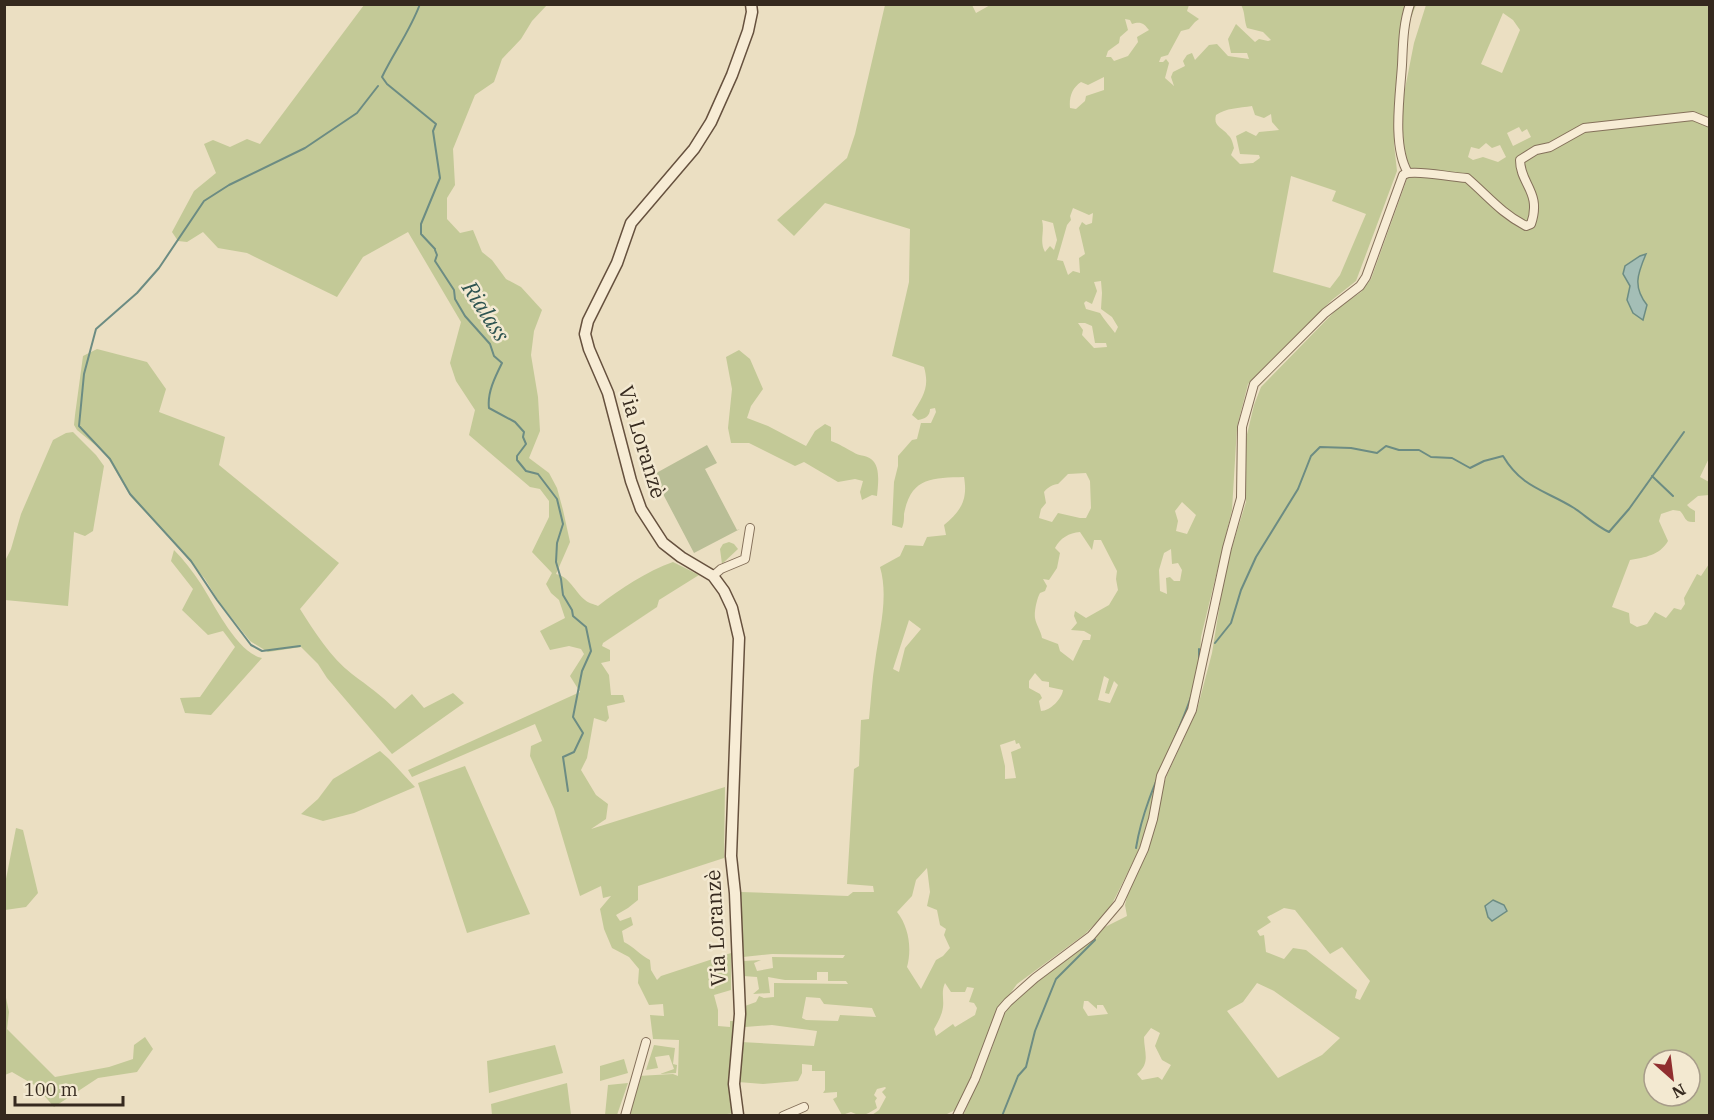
<svg xmlns="http://www.w3.org/2000/svg" width="1714" height="1120" font-family="'IBM Plex Serif',serif">
<style>
.green{fill:#c3c997;fill-rule:evenodd}
.cemetery{fill:#b9be96}
.water{fill:#a4beb6;stroke:#6c8c83;stroke-width:1.5}
.lines{fill:none;stroke-linecap:round;stroke-linejoin:round}
.stream{stroke:#6c8c83;stroke-width:2}
.street-casing{stroke:#84705a;stroke-width:10}
.secondary-casing{stroke:#66513e;stroke-width:13}
.street{stroke:#f7ecd5;stroke-width:8}
.secondary{stroke:#f7ecd5;stroke-width:10}
.labels{text-anchor:middle;stroke-width:5;stroke-linejoin:round;paint-order:stroke}
.street-label{font-size:21px;fill:#35291e;stroke:#f3e9d1}
.water-label{font-size:22px;font-style:italic;fill:#2e5451;stroke:#f3e9d1}
</style>
<rect width="100%" height="100%" fill="#ebdfc2"/>
<!-- green -->
<path class="green" d="M992,4L1189,5L1187,11L1199,19L1195,22L1189,29L1181,31L1168,55L1161,57L1159,62H1163L1166,59L1169,63L1165,78L1174,86L1171,77L1173,72L1185,66L1183,61L1187,55L1192,53L1195,60L1209,45L1217,44L1228,56L1249,59L1247,53H1231L1228,39L1236,24L1255,42L1259,39L1268,41L1271,40L1263,32L1247,28C1244,20 1245,11 1241,5H1416L1399,49L1395,96L1394,144L1397,171L1356,281L1332,300L1248,384L1237,427L1232,510L1201,637L1199,674L1190,708L1158,778L1143,842L1109,910L1085,934L1017,984L997,1012L974,1076L957,1109L945,1115H872L879,1110L886,1097L882,1092L886,1088L885,1087L877,1089L874,1095L877,1098L875,1101L877,1108C867,1114 863,1118 851,1112L842,1115L833,1099L837,1097V1092L823,1093L825,1090V1071H812V1065L802,1064V1073L798,1081L763,1084L738,1082L741,1042L814,1046L817,1031L772,1025L745,1027V1006L756,1002L759,996L764,998L774,997V983L848,984L846,981H828V972H817V980H785L768,977L770,993L753,994L759,989L757,977L743,976V961L761,960L754,963L757,971L773,968L772,957L843,958L845,955L772,954L743,957L741,892L848,896L853,892H874L873,886L847,884L854,769L859,766L861,720L869,719C871,700 872,680 875,662C879,631 889,598 880,567L900,556L905,545L923,546L927,537L946,535L944,525C961,511 968,500 964,477C932,478 911,477 904,514C904,520 904,523 902,528L892,525L894,482L898,466V456L912,440L917,439L921,423H931L936,412L935,408L930,409C930,416 925,419 918,420L912,415C923,396 930,388 924,367L892,356L909,282L910,229L825,203L794,236L777,220L847,158L855,134L885,5H972L976,13ZM1125,19L1130,20L1132,24C1140,21 1144,23 1149,30L1137,37L1138,42L1128,56L1114,61L1111,57H1106L1108,51L1119,43L1120,37L1128,30ZM1104,77V90L1086,96L1085,101L1076,109L1070,108C1069,97 1072,88 1081,82L1088,85ZM1252,106L1255,115L1264,118L1271,114L1272,122L1279,130L1259,132L1256,136L1246,131L1236,136L1240,154L1259,155L1260,158L1253,163L1240,164L1231,155L1234,148C1233,144 1232,138 1228,135C1222,127 1213,127 1216,115C1226,108 1239,108 1252,106ZM1291,176L1336,191L1332,201L1366,214L1340,275L1330,288L1273,272ZM1073,208L1089,215L1093,213L1092,223L1086,225L1082,222L1079,228L1085,254L1079,258L1080,273L1073,271L1068,275L1063,261L1057,260L1067,225L1071,220L1070,216ZM1042,220L1053,223L1057,240L1054,250L1050,246L1045,252C1039,241 1045,232 1042,220ZM1101,281L1102,293L1101,309L1112,317L1118,327L1115,333C1110,326 1104,320 1100,313L1086,309L1084,303L1086,301L1092,304L1097,291L1094,282ZM1078,323H1085L1092,326L1095,343H1106L1107,347L1094,348L1082,335L1083,330ZM1086,473L1090,481L1091,508L1086,518H1080L1058,513L1052,522L1039,518L1041,509L1046,503L1044,492C1047,488 1053,484 1058,484L1068,474ZM1182,502L1196,515L1187,534L1176,531L1178,521L1175,511ZM1080,532L1092,550L1094,540H1101L1117,571L1116,579L1118,590L1109,605L1086,618L1075,611L1074,616L1077,623L1071,630L1084,631L1091,635L1090,640H1083L1073,661L1060,651L1058,644L1042,638C1041,631 1036,625 1035,618C1034,612 1037,598 1040,593L1045,591L1047,586L1043,579L1049,580L1057,568L1060,553L1055,548C1060,538 1069,533 1080,532ZM1171,549L1172,564L1178,563L1182,570L1180,581H1174L1170,577L1166,578L1167,594L1160,591L1159,570L1164,553ZM909,620L921,629L905,648L899,672L893,669ZM1035,673L1042,681L1049,682V687L1063,690C1062,699 1050,711 1041,711L1039,701L1042,698L1040,694L1029,688V681ZM1104,676L1109,679L1105,693L1109,694L1114,681L1118,685L1110,703L1098,700ZM1015,740L1016,744L1019,743L1021,748L1011,752L1016,778L1005,779V766L1000,745ZM927,868L930,892L927,906L937,910L940,925L946,929L944,935L950,948L943,956L936,960L921,989L907,967C912,949 909,927 897,912L912,896L916,880ZM945,983L951,992H965L967,987L974,988L969,1002L974,1003L977,1008L975,1015L955,1027L953,1024L936,1036L934,1029C938,1022 942,1015 943,1007C944,998 941,992 945,983ZM806,997L820,998L824,1004L872,1008L876,1017L840,1015L838,1021L806,1020L802,1018Z
M364,5H547L532,21L521,39L502,59L494,82L475,95L453,149L455,185L447,198V219L460,233L473,230L482,252L492,260L506,279L521,287L542,310L534,331L531,355L538,397L540,431L529,458L549,473L557,488L563,510L570,542L556,574C570,577 574,591 585,600C588,603 594,604 598,606C620,589 647,571 673,562L699,575L659,600L657,607L603,643L602,646L610,650V661L601,663L609,675L611,695H623L625,702L607,706L609,718L606,722L594,718L587,758L581,770L596,795L608,804L606,819L591,829L725,787L724,858L638,886V900L628,908L616,915L620,921L631,917L633,925L622,931L624,942C634,947 640,955 650,960L651,970L657,980L661,976L731,953V990L714,995L718,1010V1026L730,1027V1021H736L735,1113L711,1116L628,1115L638,1076L673,1074L678,1076L679,1040L653,1039L650,1015L664,1016L663,1004L649,1005L638,983L639,969L629,957L612,948L604,929L600,909L611,896L603,898L601,886L580,896L554,809L530,756L531,746L542,741L535,724L412,777L408,770L580,692L570,676L584,654L581,649L569,646L550,650L540,631L565,618L559,600L551,593L546,584L552,573L532,552L549,517V501L540,489L530,487L469,435L475,410L456,381L450,363L461,322L408,232L363,257L337,297L247,253L218,248L203,232L187,242L178,241L172,232L194,191L216,173L204,144L213,140L230,147L247,139L260,144Z
M1426,5H1709L1710,456L1700,477L1709,482V495L1698,496L1687,505L1690,508L1695,511V522C1684,523 1686,517 1680,511L1673,510L1661,514L1659,521L1668,541C1659,556 1645,557 1630,560L1612,607L1629,613L1630,623L1637,627L1647,624L1655,612L1666,618L1674,608L1681,610L1685,604L1684,598L1697,574L1701,576L1709,564V1115L963,1116L992,1048L1001,1018L1015,1000L1105,927L1127,916L1125,905L1129,888L1167,775L1197,710L1212,653L1226,566L1246,502L1244,447L1254,405L1261,387L1338,308L1361,292L1371,279L1407,179L1401,109L1414,43ZM1503,13L1513,20L1520,30L1502,73L1481,64ZM1519,127L1522,132L1527,129L1531,137L1513,146L1507,133ZM1486,143L1492,148L1500,145L1506,157L1498,162L1483,157L1473,160L1468,157L1471,147L1479,149ZM1646,255C1637,275 1633,287 1647,305L1628,296L1630,286L1625,266L1640,256ZM1284,908L1295,910L1330,954L1342,947L1370,981L1360,1000L1355,998L1357,990L1306,950L1293,948L1284,959L1266,952L1264,935L1260,936L1257,931L1271,922L1267,917ZM1257,983L1274,991L1340,1038L1322,1055L1278,1078L1227,1011L1243,1002ZM1084,1001H1088L1097,1009V1005H1103L1108,1014L1088,1016L1083,1008ZM1151,1028L1160,1033L1155,1046L1162,1060L1171,1065L1162,1080L1158,1077L1142,1080L1137,1074C1151,1063 1144,1052 1144,1037ZM1654,1060H1690V1096H1654Z
M97,349L147,362L166,389L159,412L225,437L219,465L339,563L300,609C314,631 331,658 352,674C368,686 381,695 395,709L412,694L424,708L453,693L464,703L392,754L327,678L318,664L301,647L268,652L250,641L219,602L205,579L176,545L131,497L105,453L77,430L74,425L75,415L83,356Z
M739,350L750,359L763,389L751,406L747,418L768,426L806,446L815,431L825,424L831,427V441C840,444 845,448 853,452C858,456 866,455 871,459C881,466 878,485 877,496L872,495L862,500L860,492L863,481L855,479L838,482L804,462L795,466L749,443H731L728,428L732,389L726,357Z
M73,432L96,455L104,466L93,531L85,536L74,532L68,606L5,600V561L11,549L21,514L53,440L66,433Z
M729,542L734,544L738,549L722,564L720,549L723,544Z
M174,550C184,560 193,572 201,584C214,604 237,653 262,658L211,715L185,713L180,698L200,697L235,647L223,631L208,635L182,610L193,589L171,561Z
M380,751L389,759L415,787L354,813L323,821L301,814L318,799L333,779Z
M465,766L530,914L467,933L418,783Z
M16,828L23,830L38,893L26,907L5,910V884Z
M5,993L9,1012L7,1029L55,1077L109,1067L133,1059L134,1045L145,1037L153,1049L137,1072L98,1078L54,1107L36,1086L12,1072L5,1075Z
M555,1045L563,1073L489,1093L487,1061Z
M654,1045L675,1048L673,1064L677,1065L676,1073L660,1074L674,1069L669,1055L655,1057L658,1068L646,1070Z
M624,1059L628,1073L600,1081V1066Z
M567,1083L571,1115H492L491,1104Z
M628,1083L617,1115H605L608,1085Z"/>
<!-- cemetery -->
<path class="cemetery" d="M707,445L717,463L705,469L737,530L740,529L694,553L663,494L660,495L649,477Z"/>
<!-- water -->
<path class="water" d="M1646,254C1637,275 1633,287 1647,305L1643,320L1633,313L1627,300L1630,286L1623,274L1625,266L1640,256Z
M1493,900L1504,905L1507,911L1492,921L1488,917L1485,906Z"/>
<g class="lines">
<!-- stream -->
<path class="stream" d="M420,4C410,31 394,52 382,77L387,84L436,124L433,131L440,178L421,224V234L435,249
M435,250L437,255L435,261L454,290L455,299L465,316L490,344L494,356L502,363C495,377 487,393 489,408L515,422L524,432L523,437L526,444L517,456V460L526,471L538,474L557,499L563,524L557,543L556,562L561,579L563,595L572,610L573,616L586,627L591,651L582,671L573,717L583,733L574,752L563,757L568,791
M1652,476L1673,496
M1215,643L1231,623L1241,590L1256,557L1298,489L1311,456L1320,447L1351,448L1377,453L1386,446L1399,450H1419L1431,457L1452,458L1470,468L1484,461L1503,456C1522,488 1545,490 1574,508C1586,516 1596,526 1609,532L1629,509L1684,432
M300,646L262,651L251,645L217,600L191,561L130,494L110,459L79,426L84,374L96,329L137,293L159,268L204,201L229,185L305,148L357,113L378,86
M1199,662V649
M1136,848C1145,792 1176,744 1193,691
M1002,1116L1018,1076L1026,1067L1035,1031L1056,979L1095,940L1093,936"/>
<!-- street casing -->
<g class="street-casing">
<path id="street" d="M1408,173C1427,171 1447,177 1467,178C1488,196 1501,213 1526,226L1531,224C1542,192 1520,184 1520,160L1536,150L1550,147L1584,128L1693,116L1710,123
M1408,173C1392,146 1400,96 1402,65C1403,45 1403,24 1410,4
M713,576L721,569L745,559L750,528
M625,1116L646,1042
M783,1116L804,1107
M957,1116L975,1079L1001,1010L1008,1002L1035,978L1091,936L1119,903L1144,849L1153,819L1161,776L1192,710L1227,548L1241,498L1242,427L1254,384L1325,313L1360,286L1366,277L1403,175L1408,173"/>
</g>
<!-- secondary casing -->
<g class="secondary-casing">
<path id="secondary" d="M738,1115L734,1084L740,1014L735,893L731,856L739,638L732,608L724,591L713,576L681,557L663,543L641,509L631,481L608,393L589,349L585,334L588,321L617,263L631,223L694,149L711,122L732,75L748,31L752,12L751,4"/>
</g>
<!-- street -->
<use href="#street" class="street"/>
<!-- secondary -->
<use href="#secondary" class="secondary"/>
</g>
<g class="labels">
<!-- street labels -->
<g class="street-label">
<text transform="translate(642 442) rotate(73)" y="7">Via Loranzè</text>
<text transform="translate(716 928) rotate(-93)" y="7">Via Loranzè</text>
</g>
<!-- water labels -->
<g class="water-label">
<text transform="translate(486 311) rotate(57)" y="8">Rialass</text>
</g>
</g>
<!-- border -->
<rect width="1714" height="1120" fill="none" stroke="#35291e" stroke-width="12"/>
<!-- north arrow -->
<g transform="translate(1672 1078) rotate(152)"><circle r="28" fill="#f3e9d1" stroke="#a79c89" stroke-width="1.5"/>
<path d="M0-4.5L10 22L0 15L-10 22Z" fill="#902e2f"/>
<text y="-9" font-size="16" font-weight="bold" text-anchor="middle" fill="#35291e">N</text>
</g>
<!-- scale -->
<path d="M15 1096v9h108v-9" fill="none" stroke="#35291e" stroke-width="3"/>
<text x="24" y="1096" font-size="18" fill="#35291e" stroke="#f3e9d1" stroke-width="4.5" paint-order="stroke">100 m</text>
</svg>
